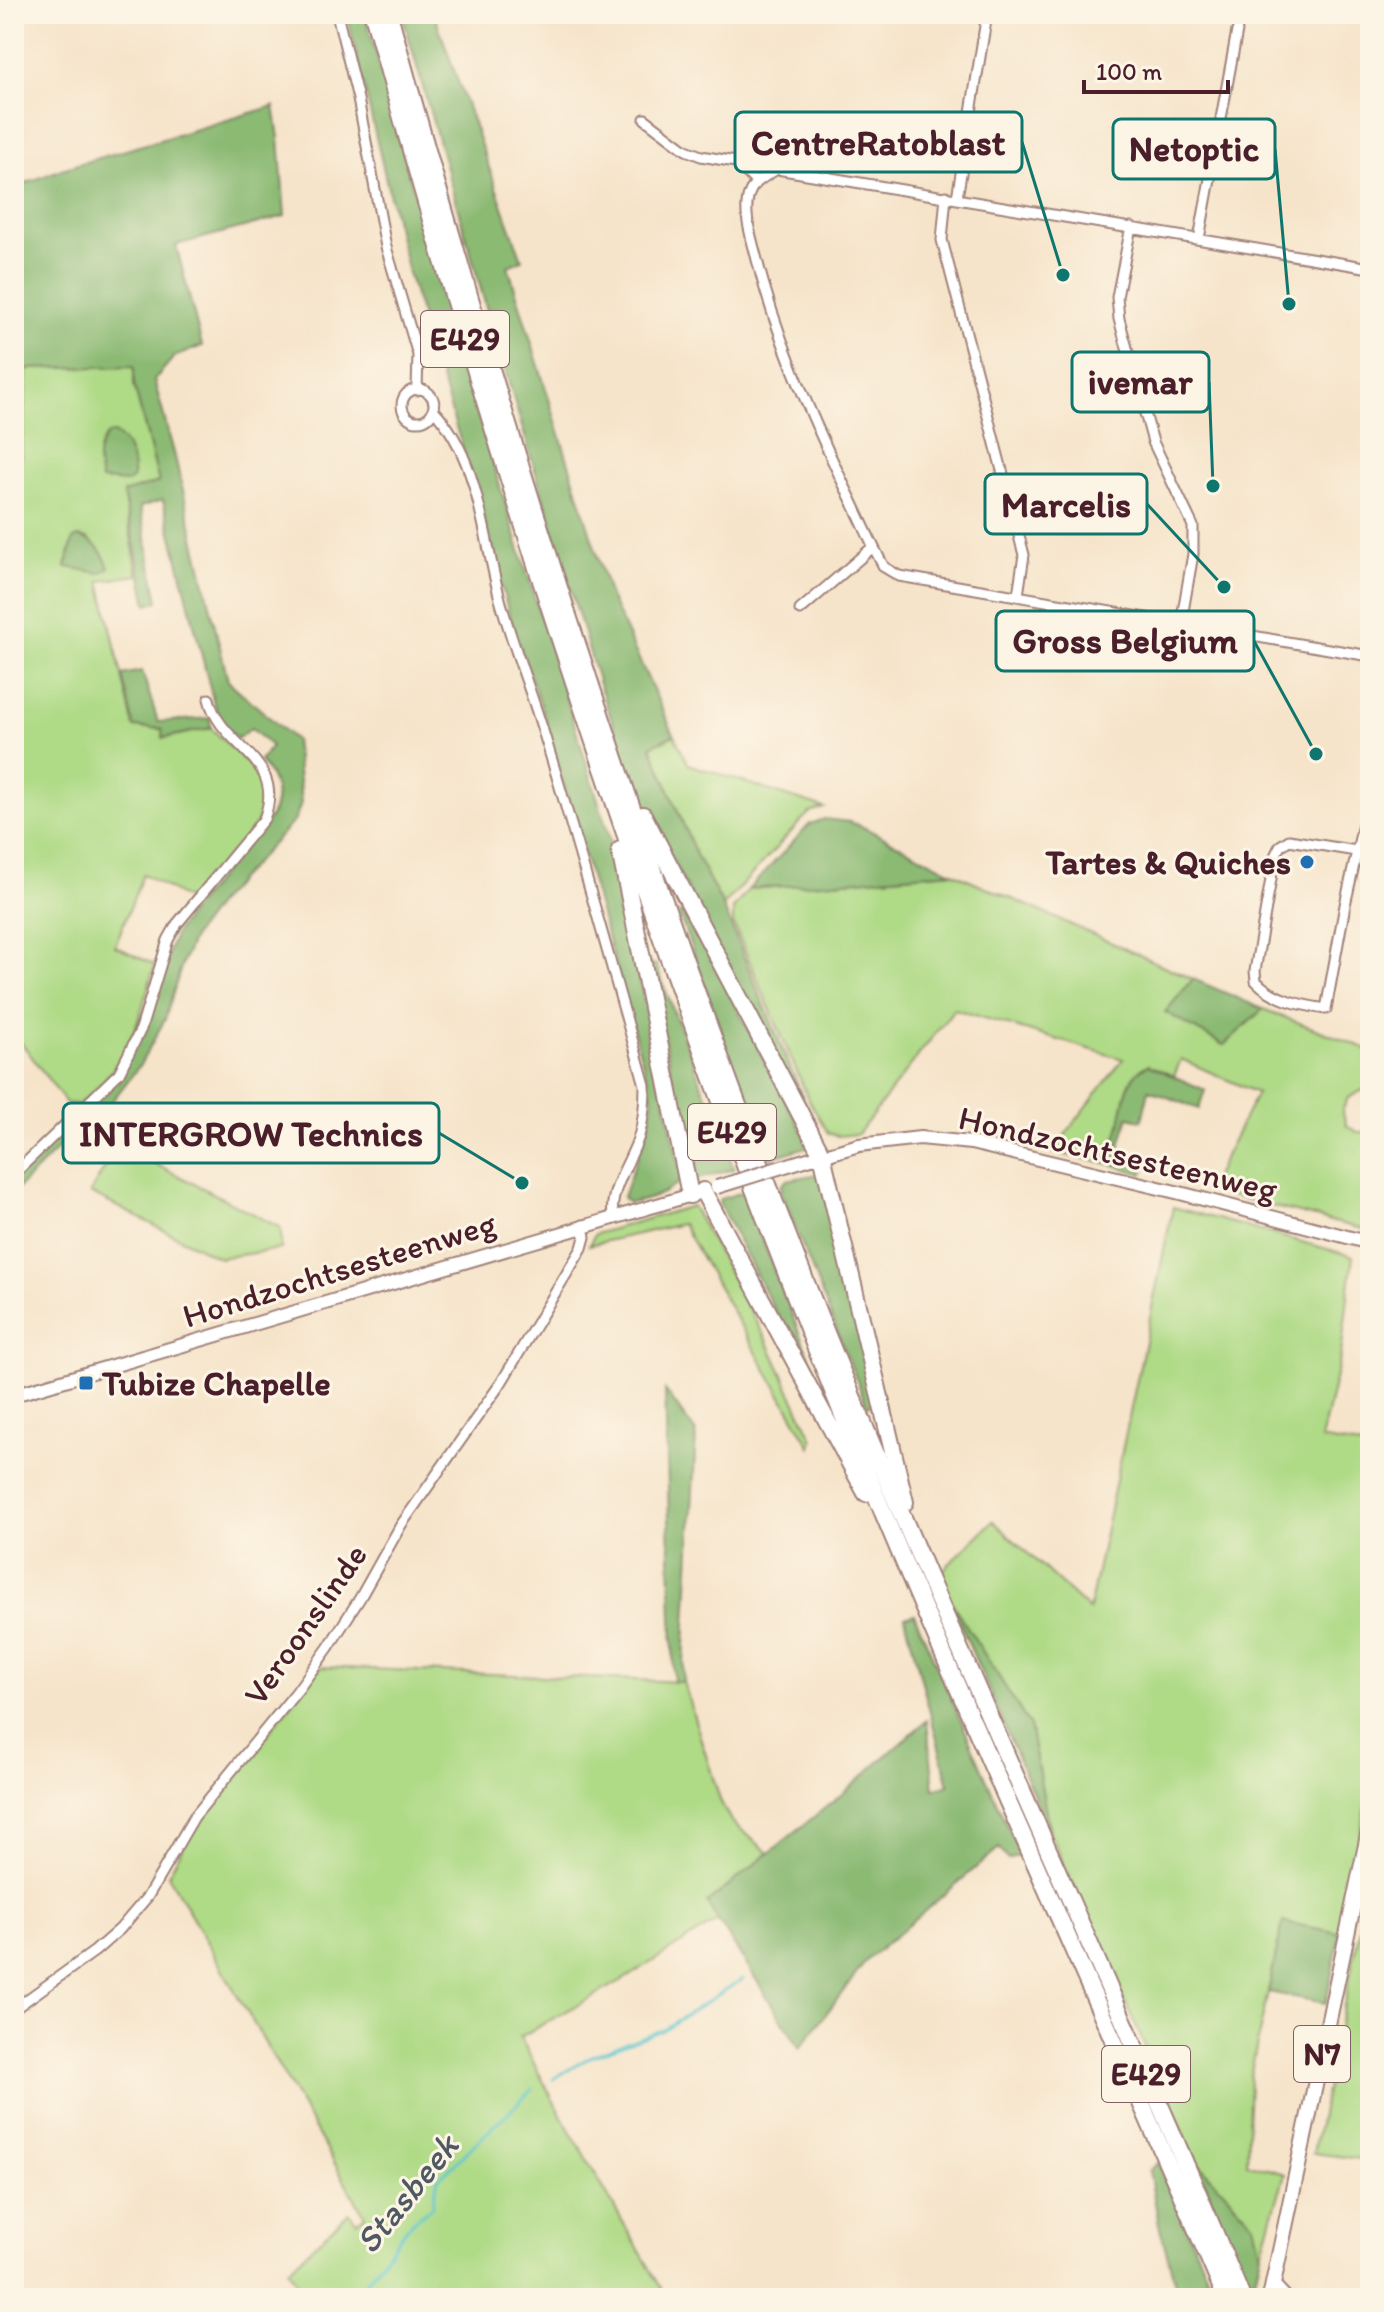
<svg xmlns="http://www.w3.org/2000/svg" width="1384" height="2312" font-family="Itim,sans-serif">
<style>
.green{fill:#afda86;stroke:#7c7c58;stroke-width:2;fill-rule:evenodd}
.forest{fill:#8bba73;stroke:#6a6c4f;stroke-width:2}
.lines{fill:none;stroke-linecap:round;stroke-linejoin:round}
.stream{stroke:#57c4ce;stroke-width:3}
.street-casing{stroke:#a0827a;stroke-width:13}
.secondary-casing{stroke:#a0827a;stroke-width:16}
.primary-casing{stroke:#a0827a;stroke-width:18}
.highway-casing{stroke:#a0827a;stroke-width:20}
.street{stroke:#fff;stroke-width:9}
.secondary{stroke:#fff;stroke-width:12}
.primary{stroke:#fff;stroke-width:14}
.highway{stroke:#fff;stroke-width:16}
.secondary-bridge-casing{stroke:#a0827a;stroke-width:16;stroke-linecap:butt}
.secondary-bridge{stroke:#fff;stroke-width:12}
.poi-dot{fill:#1f6fb2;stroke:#fcf5e5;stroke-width:3}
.labels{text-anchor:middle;stroke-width:6;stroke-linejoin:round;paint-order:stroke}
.shield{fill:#fcf5e5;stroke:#7f5f63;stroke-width:2}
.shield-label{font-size:32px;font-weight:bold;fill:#4a1f2b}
.poi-label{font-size:34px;font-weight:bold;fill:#4a1f2b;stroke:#fcf5e5;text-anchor:end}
.street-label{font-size:34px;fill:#4a1f2b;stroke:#fcf5e5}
.water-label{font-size:36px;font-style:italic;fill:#4f5964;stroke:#fcf5e5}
.leader{fill:none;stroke:#0f766e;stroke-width:3}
.callout-dot{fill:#0f766e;stroke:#fcf5e5;stroke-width:3}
.callout{fill:#fcf5e5;stroke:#0f766e;stroke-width:3}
.callout-label{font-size:36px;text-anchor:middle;font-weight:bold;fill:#4a1f2b}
</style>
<rect width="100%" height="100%" fill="#fcf5e5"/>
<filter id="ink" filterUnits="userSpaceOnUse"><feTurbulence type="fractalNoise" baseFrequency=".0125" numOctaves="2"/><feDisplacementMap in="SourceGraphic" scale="16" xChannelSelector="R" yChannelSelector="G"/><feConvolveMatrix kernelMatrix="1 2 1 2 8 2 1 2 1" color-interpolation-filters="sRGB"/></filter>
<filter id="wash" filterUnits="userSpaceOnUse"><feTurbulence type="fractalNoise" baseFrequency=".006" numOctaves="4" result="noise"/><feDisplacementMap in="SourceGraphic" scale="32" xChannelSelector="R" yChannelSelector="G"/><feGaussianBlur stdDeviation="1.8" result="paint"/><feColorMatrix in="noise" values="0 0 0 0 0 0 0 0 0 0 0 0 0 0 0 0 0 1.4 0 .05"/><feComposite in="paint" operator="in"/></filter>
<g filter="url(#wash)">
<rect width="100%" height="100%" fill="#f6e4ca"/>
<!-- green -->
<path class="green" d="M134,365V385L159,482L123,494L138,575L100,581L134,727L163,729L164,738L211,728L258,773L266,800L256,825L190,901L143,874L115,946L155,965C136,1027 131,1061 79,1104L66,1103L14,1033V737L22,716L16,531L27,369ZM78,537L87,539L98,548L66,567L73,540Z
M674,735L688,764L824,808L809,813L800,822L723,906L696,855L651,746Z
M952,872L1193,979L1166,1012L1223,1045L1263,1009L1370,1050V1080L1365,1089L1348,1098L1342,1111L1347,1126L1359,1133H1370V1231L1208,1190L1257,1093L1181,1059L1174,1076L1148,1065C1122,1077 1125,1108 1118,1132C1116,1141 1111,1147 1106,1155L1110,1164L1052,1152L1123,1059L954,1009L858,1134L837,1136L828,1133L810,1102L733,923V909L749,889Z
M118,1145L281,1228V1249L219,1258L90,1193Z
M692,1206L768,1343L813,1439L811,1447L682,1224L589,1245L595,1234Z
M1173,1207L1353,1256L1341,1354L1321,1439L1370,1448V1786L1340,1933L1283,1922L1250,2076L1247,2163L1285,2174L1261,2253L1254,2224L1196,2161L1050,1833L1030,1726L950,1600L939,1574L993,1521L1089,1610Z
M321,1667L683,1682L720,1800L731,1821L769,1853L707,1903L719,1920L621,1981L520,2037L561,2115L667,2298H306L288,2269L349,2213L356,2222L365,2216L168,1875L194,1826Z
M1370,1881V2160L1313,2153Z"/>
<!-- forest -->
<path class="forest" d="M347,14H365L461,362L608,832L682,1179C669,1193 647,1201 628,1203L623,1197L650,1121L653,1099L546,721L511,621L471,475L408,273Z
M402,14H434L522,260L508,266L610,597L674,735L651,746L696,855L723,906L814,1125L811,1128L637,791L600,687L482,293Z
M274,106L279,138L285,216L176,245L202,346L174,357L154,380L174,453L228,681L295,740L301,803L295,820L220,900L194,935L182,964L165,1019L140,1065L98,1119L91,1116L14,1192V1178L110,1086L155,989L176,932L197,903L270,817C281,795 275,779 260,761L271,746L251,728L237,739L221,722L214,704L163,500L140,507L158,601L147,604L123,493L159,482L134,384V366L27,369L14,366V188L62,169Z
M114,433C129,443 134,461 133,478L127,482L101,480C97,461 95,449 108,434Z
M78,537C94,540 104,553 109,568L100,573L66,567L73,540Z
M142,671L158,722L210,718L211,728L163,738L162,729L134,727L122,675Z
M824,819L850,822L863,827L952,872L749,889L810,824Z
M686,912L810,1146L767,1159L679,914Z
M648,963L656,965L734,1169L694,1180Z
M1193,979L1263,1009L1224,1045L1165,1012Z
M1148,1065L1205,1090L1199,1109L1149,1090L1142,1120L1128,1117L1118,1152L1146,1162L1143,1174L1110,1164L1106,1155C1111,1148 1116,1141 1118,1132C1125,1109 1122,1077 1148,1065Z
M818,1174L823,1180L875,1403L867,1406L783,1197L781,1186L787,1180Z
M743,1192L819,1382L813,1385L719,1203L720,1199Z
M665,1390L696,1433L683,1682H674Z
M950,1600L1030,1726L1050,1833Z
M914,1614L1020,1855L1008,1860L999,1848L867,1960L800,2048L707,1903L846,1791L927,1720L934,1789L949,1785L905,1617Z
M1283,1922L1340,1933L1326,2003L1268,1992Z
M1196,2161L1254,2224L1261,2253L1251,2296Z
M1158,2163L1217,2298H1179L1159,2224L1149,2171Z"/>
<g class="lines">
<!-- stream -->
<path class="stream" d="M553,2079L590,2057L664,2029L743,1979
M354,2298L408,2226L432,2206L438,2179L533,2089"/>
</g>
</g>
<g filter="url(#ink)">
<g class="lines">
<!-- street casing -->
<g class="street-casing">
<path id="street" d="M337,14L358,99L386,247L418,355L417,390
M645,119L686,150L701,156L736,162L756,182
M946,196L942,240L1024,555L1018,595
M957,198L987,14
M1131,227L1117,297L1119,319L1153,442L1193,526V554L1181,623
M1199,239L1237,31
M1370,268L777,169C764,177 751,183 748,198C744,215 751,236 755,252C775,334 808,409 844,485C858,512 869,540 884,567L899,576L1370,656
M402 405a16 16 0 1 1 32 0a16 16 0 1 1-32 0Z
M433,409C483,462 483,547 504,613C516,654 532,694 544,734C580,851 612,968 645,1085C645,1103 644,1119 639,1136C631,1162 609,1189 613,1216
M800,610L873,547
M1356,851L1289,840L1280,846L1275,856L1255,971L1256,981C1274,1000 1300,1005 1326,1009L1345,905L1370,793
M14,1174L119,1073L141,1029L168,940L177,924L264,819C287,758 221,749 209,699
M14,2009L95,1951L120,1929L148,1896L194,1817L297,1691L328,1648L360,1598L401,1525L501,1383L582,1248L585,1237L583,1225
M1273,2282L1288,2298"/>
</g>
<!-- secondary casing -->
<g class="secondary-casing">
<path id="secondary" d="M815,1158L859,1145L920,1138L971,1143L1180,1193L1370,1243
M14,1395L698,1193"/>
</g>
<!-- primary casing -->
<g class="primary-casing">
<path id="primary" d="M1270,2298L1370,1826"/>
</g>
<!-- highway casing -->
<g class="highway-casing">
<path id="highway" d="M373,14C494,456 635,891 804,1318C934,1649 1086,1971 1226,2298
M389,14C510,456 650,892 820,1318C953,1648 1106,1969 1242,2298
M643,815L822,1155L905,1502
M620,850L690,1195
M703,1191L866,1493"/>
</g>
<!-- street -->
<use href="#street" class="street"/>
<!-- secondary -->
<use href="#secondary" class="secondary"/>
<!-- primary -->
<use href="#primary" class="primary"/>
<!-- highway -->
<use href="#highway" class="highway"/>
<!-- secondary-bridge casing -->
<g class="secondary-bridge-casing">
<path id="secondary-bridge" d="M717,1187L811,1158"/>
</g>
<!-- secondary-bridge -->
<use href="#secondary-bridge" class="secondary-bridge"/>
</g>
</g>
<!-- markers -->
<g class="poi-dot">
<circle cx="1307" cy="862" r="8"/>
<rect x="78" y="1375" width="16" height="16" rx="4"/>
</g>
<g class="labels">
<!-- shield labels -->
<g class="shield">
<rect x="421" y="311" width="88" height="56" rx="6"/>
<rect x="688" y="1104" width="88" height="56" rx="6"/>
<rect x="1294" y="2026" width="56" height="56" rx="6"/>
<rect x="1102" y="2046" width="88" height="56" rx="6"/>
</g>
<g class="shield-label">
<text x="465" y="350">E429</text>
<text x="732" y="1143">E429</text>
<text x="1322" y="2065">N7</text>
<text x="1146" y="2085">E429</text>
</g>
<!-- poi labels -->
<g class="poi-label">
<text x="1291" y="874">Tartes &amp; Quiches</text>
<text x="102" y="1395" text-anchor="start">Tubize Chapelle</text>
</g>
<!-- street labels -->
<g class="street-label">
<text transform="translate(1118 1153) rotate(13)" y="12">Hondzochtsesteenweg</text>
<text transform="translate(339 1269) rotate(-17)" y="12">Hondzochtsesteenweg</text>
<text transform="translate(305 1624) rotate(-55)" y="12">Veroonslinde</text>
</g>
<!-- water labels -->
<g class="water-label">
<text transform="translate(406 2193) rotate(-51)" y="13">Stasbeek</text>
</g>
</g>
<!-- callouts -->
<path class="leader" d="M1063 275L1022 142M1289 304L1275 149M1213 486L1209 382M1224 587L1147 504M1316 754L1254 641M522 1183L439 1133"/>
<g class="callout-dot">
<circle cx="1063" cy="275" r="8"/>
<circle cx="1289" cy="304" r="8"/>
<circle cx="1213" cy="486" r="8"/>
<circle cx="1224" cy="587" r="8"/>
<circle cx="1316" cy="754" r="8"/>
<circle cx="522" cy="1183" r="8"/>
</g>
<g class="callout">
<rect x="735" y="112" width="287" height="60" rx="8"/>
<rect x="1113" y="119" width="162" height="60" rx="8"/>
<rect x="1072" y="352" width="137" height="60" rx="8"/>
<rect x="985" y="474" width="162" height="60" rx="8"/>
<rect x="996" y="611" width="258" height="60" rx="8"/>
<rect x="63" y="1103" width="376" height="60" rx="8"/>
</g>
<g class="callout-label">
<text x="878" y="155">CentreRatoblast</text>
<text x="1194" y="161">Netoptic</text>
<text x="1140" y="394">ivemar</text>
<text x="1066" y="517">Marcelis</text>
<text x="1125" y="653">Gross Belgium</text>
<text x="251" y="1146">INTERGROW Technics</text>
</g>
<!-- margin -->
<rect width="1384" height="2312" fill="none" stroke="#fcf5e5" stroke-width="48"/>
<!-- scale -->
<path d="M1084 80v12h144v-12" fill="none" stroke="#4a1f2b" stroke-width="4"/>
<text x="1096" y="80" font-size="24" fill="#4a1f2b" stroke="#fcf5e5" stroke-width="6" paint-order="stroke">100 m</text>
</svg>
